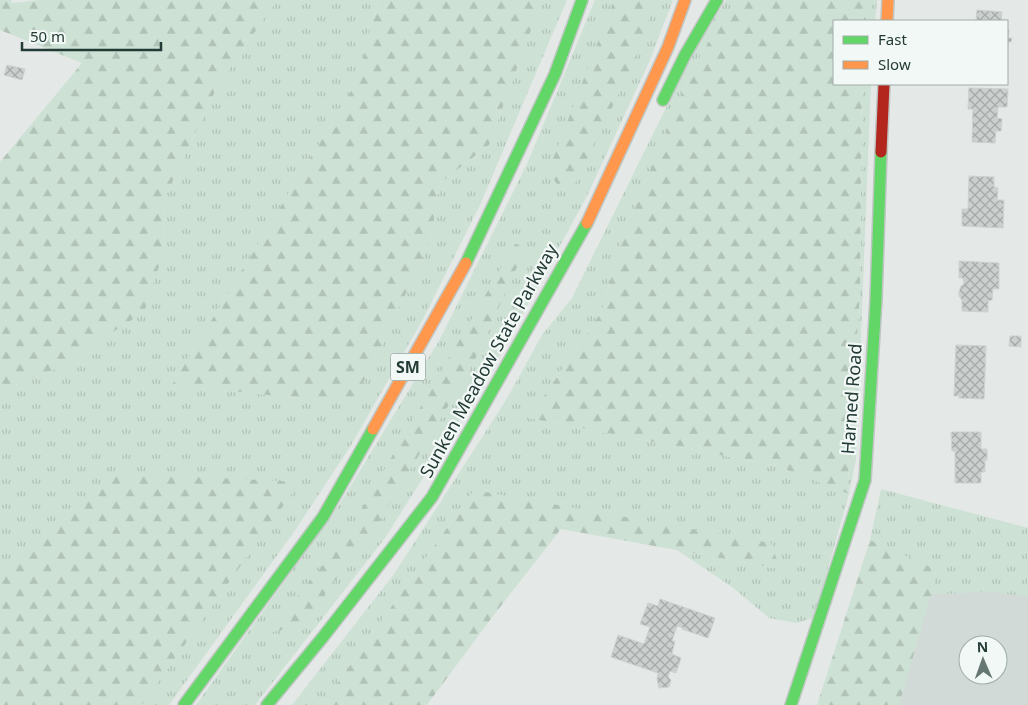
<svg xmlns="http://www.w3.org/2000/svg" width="1028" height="705" font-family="'Noto Sans',sans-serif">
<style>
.built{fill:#d2dad7;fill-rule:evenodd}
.grass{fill:url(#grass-tufts)}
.forest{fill:url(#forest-firs)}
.building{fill:url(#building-cross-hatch);stroke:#cdd2d0}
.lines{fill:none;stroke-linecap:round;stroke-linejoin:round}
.fast-casing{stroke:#c0c6c4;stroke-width:14}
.slow-casing{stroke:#c0c6c4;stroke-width:14}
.jam-casing{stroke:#c0c6c4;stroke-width:14}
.fast{stroke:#63d668;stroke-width:11}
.slow{stroke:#ff974d;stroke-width:11}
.jam{stroke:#b3261e;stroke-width:11}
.labels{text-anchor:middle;stroke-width:4.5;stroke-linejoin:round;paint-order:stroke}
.shield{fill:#f2f8f5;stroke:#61746f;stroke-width:1}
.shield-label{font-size:16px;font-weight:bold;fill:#233b36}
.street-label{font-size:18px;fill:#233b36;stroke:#f2f8f5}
</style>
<defs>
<pattern id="grass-tufts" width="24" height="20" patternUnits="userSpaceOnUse" patternTransform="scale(1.25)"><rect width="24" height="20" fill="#cee1d5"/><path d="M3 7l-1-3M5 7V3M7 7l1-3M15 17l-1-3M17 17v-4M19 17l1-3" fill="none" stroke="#b1c2b7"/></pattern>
<pattern id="forest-firs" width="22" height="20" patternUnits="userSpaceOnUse" patternTransform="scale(1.25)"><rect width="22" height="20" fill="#cee1d5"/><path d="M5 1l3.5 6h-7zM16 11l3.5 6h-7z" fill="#b1c2b7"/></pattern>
<pattern id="building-cross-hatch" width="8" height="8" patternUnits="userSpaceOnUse" patternTransform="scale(1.25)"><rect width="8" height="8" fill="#cbd0ce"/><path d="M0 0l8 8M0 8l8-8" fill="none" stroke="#a4aaa8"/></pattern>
</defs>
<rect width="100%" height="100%" fill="#e4e9e7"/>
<!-- built -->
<path class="built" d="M879,535L1028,573V705H825ZM968,645H998V675H968Z"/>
<!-- grass -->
<path class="grass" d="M277,0H378L357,81L172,385L353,404L430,243L440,183L489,145L542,0H567L480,205L422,321L350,447L294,532L169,705H142L299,482L0,571V391L55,369L164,251L163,202L217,87Z
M595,0H673L650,60L586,198L495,364L385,538L255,705H196L339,505L440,339L527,164Z
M726,0H735L694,66L623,235L602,311L529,418L777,466L849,493L848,481L860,291L862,84H871L856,459L849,494L814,618L796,623L769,618L732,587L677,550L780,569L474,490L336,685L317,705H292L394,574L506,400L542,335L572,298L692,55Z
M863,0H877L875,21H863Z
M881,489L1028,528V597L992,592L931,594L935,581L930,567L870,540Z"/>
<!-- forest -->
<path class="forest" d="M0,0H11L12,3L40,0H277L217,87L163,202L164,251L144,312L55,369L0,391V162L82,63L0,30Z
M378,0H542L489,145L440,183L430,243L353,404L172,385L357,81Z
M614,0H656L637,55L577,181L563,192L548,172Z
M735,0H863V21H834V84H862L860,291L848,481L849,494L777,466L529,418L602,311L623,235L694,66Z
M515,244L527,245L473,364L381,519L302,624L266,634L343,541Z
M116,473L300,482L142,705H0V571Z
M474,490L771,543L780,569L561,529L493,616L427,705H317L336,685Z
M870,540L930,567L935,581L899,705H817Z"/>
<!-- building -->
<path class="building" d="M977,10L1002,12L1001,21H1005H976Z
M1007,30H1009L1008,38H1012L1011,42H1008L1007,55Z
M7,65L25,69L22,80L4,75Z
M969,88L1008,89L1007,107H998L997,118L1002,119L1001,131H996L995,143L972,142L973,109H968Z
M969,176L994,177V187L998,188L997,200H1004L1003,228L962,226V209H968Z
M959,261L999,263V289H993L992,300L988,301V312L962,311V300L959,296V292L961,286L964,284L963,278H959Z
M1010,336H1021V347L1009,346Z
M956,345L986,346L984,399L959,398V396H954Z
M951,432H981V449H987V460H985V472H981V483H955V451H952Z
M660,599L715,618L708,638L682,629L683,628L677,626L672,641H675L672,654L681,658L676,673L670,671L668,677L671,680L669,687L659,688L657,679L658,673L611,657L618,635L644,644L650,627L640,624L648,603L658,606Z"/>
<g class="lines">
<!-- fast casing -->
<g class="fast-casing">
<path id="fast" d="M663,100L685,55L717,0
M466,263L555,74L582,0
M184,705L323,517L373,429
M267,705L323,637L432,497L587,223
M791,705L865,480L876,300L881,152"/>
</g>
<!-- slow casing -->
<g class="slow-casing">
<path id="slow" d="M887,21L888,0
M587,223L668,47L685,0
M373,429L466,263"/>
</g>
<!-- jam casing -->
<g class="jam-casing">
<path id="jam" d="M881,152L884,84"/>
</g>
<!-- fast -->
<use href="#fast" class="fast"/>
<!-- slow -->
<use href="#slow" class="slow"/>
<!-- jam -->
<use href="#jam" class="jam"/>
</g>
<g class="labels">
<!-- shield labels -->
<rect class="shield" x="390.5" y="353.5" width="35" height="27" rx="4"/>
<g class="shield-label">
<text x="408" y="373">SM</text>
</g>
<!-- street labels -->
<g class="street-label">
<text transform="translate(489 361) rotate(-61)" y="6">Sunken Meadow State Parkway</text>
<text transform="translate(852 399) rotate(-86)" y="6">Harned Road</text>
</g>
</g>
<!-- legend -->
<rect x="833" y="20" width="175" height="65" fill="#f2f8f5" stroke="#9faca9"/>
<rect x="843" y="36" width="25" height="8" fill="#63d668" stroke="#9faca9"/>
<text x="878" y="45" font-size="15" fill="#233b36">Fast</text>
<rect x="843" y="61" width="25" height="8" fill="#ff974d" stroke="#9faca9"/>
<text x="878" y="70" font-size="15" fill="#233b36">Slow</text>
<!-- north arrow -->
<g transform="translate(983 660) rotate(358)"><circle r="24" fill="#f2f8f5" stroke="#9faca9"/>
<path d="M0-4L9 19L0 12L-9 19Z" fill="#677874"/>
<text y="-8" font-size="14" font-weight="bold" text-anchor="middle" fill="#233b36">N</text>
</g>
<!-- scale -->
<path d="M22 42v8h139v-8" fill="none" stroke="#233b36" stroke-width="2.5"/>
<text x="30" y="42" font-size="15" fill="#233b36" stroke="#f2f8f5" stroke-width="4" paint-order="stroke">50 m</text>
</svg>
